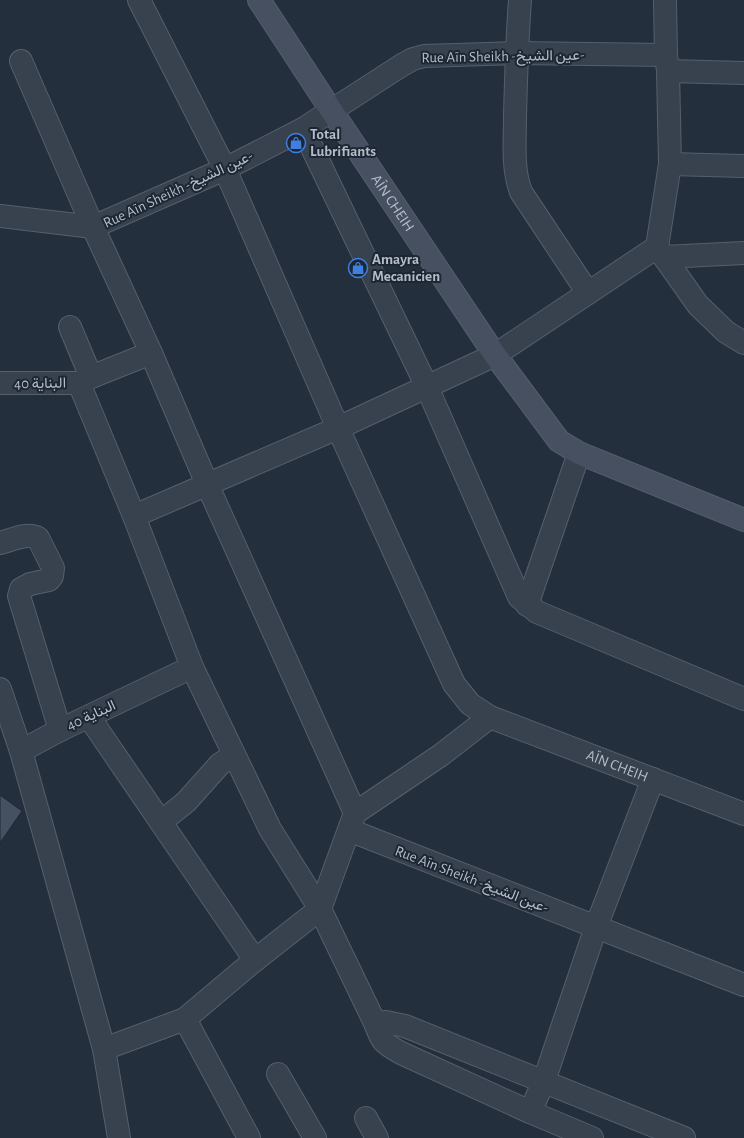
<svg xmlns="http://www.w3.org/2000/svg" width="744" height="1138" font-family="'Alegreya Sans',Vazirmatn,sans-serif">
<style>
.building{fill:#455162;stroke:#1f2835}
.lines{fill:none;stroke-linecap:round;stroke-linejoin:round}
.street-casing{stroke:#565f6c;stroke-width:24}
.secondary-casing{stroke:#565f6c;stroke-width:24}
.street{stroke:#38414e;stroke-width:22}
.secondary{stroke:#465061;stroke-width:22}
.labels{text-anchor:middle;stroke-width:4;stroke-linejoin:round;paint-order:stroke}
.street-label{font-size:15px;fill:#b4bcc9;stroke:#1d2633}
.poi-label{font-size:15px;font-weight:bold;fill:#b4bcc9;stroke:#1d2633;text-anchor:start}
</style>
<rect width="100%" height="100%" fill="#242f3e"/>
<!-- building -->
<path class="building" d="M0,795L22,811L0,843Z"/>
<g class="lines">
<!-- street casing -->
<g class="street-casing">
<g id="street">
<path id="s1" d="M139,0L225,169L338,428L454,684L470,704L490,717L744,814"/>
<path d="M520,0C517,39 516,77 515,116C515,142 512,168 521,192L588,293"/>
<path d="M21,61L93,227L151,353L207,484L355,813"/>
<path d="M668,71L744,73"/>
<path d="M303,129L427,387L519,597L537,612L744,699"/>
<path d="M670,164L744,166"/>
<path d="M0,216L93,227L225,169L303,129L402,65L413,59L424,56L516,53L666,55"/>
<path d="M657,247L698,305L726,332L744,343"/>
<path d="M664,257L744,253"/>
<path d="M70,327L91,377"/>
<path d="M0,383H79L91,377L151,353"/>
<path d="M79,383L134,516L192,667L270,829L320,909L375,1023C382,1042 383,1043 401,1053L530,1112L592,1138"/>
<path d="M134,516L338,428L495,355L657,247L670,164L668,71L666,55L665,0"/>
<path d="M0,543C12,540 27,532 38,538L53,568L52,576L49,580L30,584L21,589L19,596L60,730"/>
<path d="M527,605L579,453"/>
<path d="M0,689L21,751"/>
<path d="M89,717L255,960"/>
<path d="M161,822L186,802L220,764L234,755"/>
<path d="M349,830L744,985"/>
<path d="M320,909L355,813L441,755L490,717"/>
<path d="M185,1019L249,1138"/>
<path d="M375,1023L386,1022L405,1026L684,1138"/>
<path d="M104,1049L185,1019L255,960L320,909"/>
<path d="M278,1074L315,1138"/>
<path d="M530,1112L544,1081L596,927L653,779"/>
<path d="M366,1118L377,1138"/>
<path d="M119,1138L104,1049L21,751L60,730L192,667"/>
</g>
</g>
<!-- secondary casing -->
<g class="secondary-casing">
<g id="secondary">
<path id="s2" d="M259,0L331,110L495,355L559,441L579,453L744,520"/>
</g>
</g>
<!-- street -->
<use href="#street" class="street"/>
<!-- secondary -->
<use href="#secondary" class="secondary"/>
</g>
<!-- icons -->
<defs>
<g id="shop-ring" transform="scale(1)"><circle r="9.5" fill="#1d2633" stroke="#3f7fe0" stroke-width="1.5"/><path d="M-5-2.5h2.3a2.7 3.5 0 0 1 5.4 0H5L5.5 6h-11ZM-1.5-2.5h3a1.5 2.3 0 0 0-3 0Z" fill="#3f7fe0"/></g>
</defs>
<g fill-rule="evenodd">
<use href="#shop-ring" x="296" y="143"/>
<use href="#shop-ring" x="358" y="268"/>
</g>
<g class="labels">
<!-- street labels -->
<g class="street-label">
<text transform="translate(503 56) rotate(-1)" y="5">Rue Aïn Sheikh -عين الشيخ-</text>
<text transform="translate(178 189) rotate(-25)" y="5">Rue Aïn Sheikh -عين الشيخ-</text>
<text dy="5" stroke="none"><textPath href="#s2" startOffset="243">AÏN CHEIH</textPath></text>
<text transform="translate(40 383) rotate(-1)" y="5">البناية 40</text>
<text transform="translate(91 715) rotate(-25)" y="5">البناية 40</text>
<text dy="5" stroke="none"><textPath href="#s1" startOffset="939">AÏN CHEIH</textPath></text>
<text transform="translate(472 879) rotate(21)" y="5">Rue Aïn Sheikh -عين الشيخ-</text>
</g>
<!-- poi labels -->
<g class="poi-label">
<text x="310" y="139">Total<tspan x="310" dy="17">Lubrifiants</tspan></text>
<text x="372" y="264">Amayra<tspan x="372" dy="17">Mecanicien</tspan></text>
</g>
</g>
</svg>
